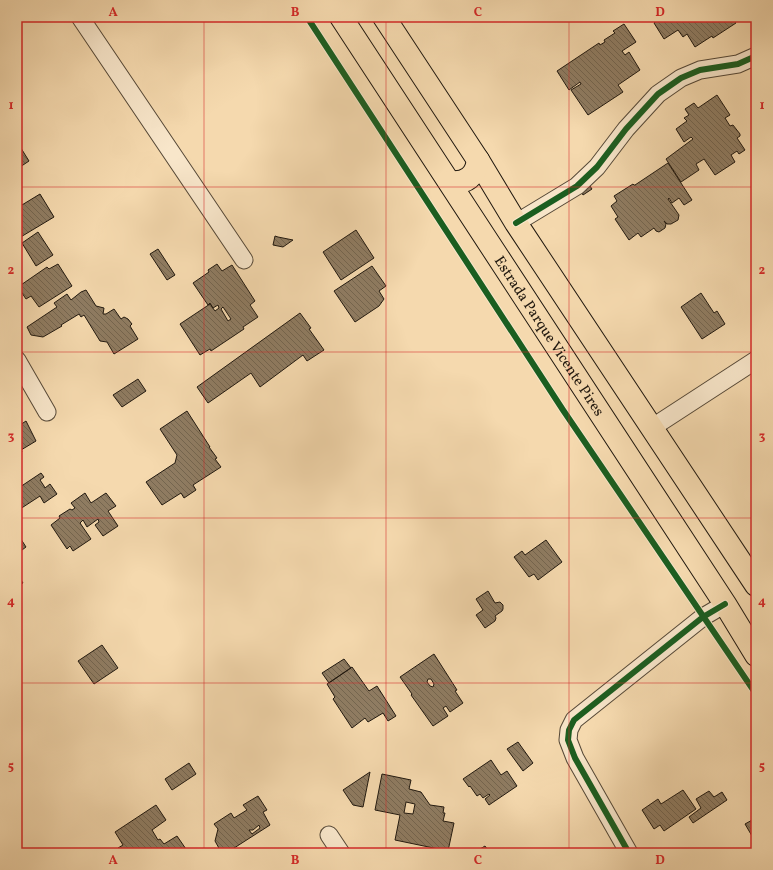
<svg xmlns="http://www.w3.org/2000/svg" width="773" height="870" font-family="Vollkorn,serif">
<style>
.building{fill:url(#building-back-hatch);stroke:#20180f;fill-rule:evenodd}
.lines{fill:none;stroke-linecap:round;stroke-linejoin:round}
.street-casing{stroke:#554837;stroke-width:19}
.primary-casing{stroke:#20180f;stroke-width:24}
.street{stroke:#f8e6ca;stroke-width:17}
.primary{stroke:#f5d9ae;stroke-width:22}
.cycleway-casing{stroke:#f8e6ca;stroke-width:8}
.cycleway{stroke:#1b5e20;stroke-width:6}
.grid{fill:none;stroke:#d62828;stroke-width:1;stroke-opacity:0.55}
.labels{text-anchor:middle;stroke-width:3;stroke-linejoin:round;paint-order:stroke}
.street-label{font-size:15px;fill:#20180f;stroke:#f8e6ca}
.neatline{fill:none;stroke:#d62828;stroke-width:1.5}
.grid-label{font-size:13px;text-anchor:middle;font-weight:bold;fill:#d62828}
</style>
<defs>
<pattern id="building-back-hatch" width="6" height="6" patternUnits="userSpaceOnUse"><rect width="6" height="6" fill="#8f7c62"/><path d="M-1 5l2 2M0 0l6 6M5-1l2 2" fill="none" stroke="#74654f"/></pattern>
</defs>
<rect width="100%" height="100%" fill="#f5d9ae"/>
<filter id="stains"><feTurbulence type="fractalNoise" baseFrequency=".005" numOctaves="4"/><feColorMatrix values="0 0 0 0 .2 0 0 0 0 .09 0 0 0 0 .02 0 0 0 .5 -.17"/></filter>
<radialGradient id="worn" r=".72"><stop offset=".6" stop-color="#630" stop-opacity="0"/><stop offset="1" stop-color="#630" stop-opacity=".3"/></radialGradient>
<!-- building -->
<path class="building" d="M661,17H732L736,23L713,38L712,36L695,47L687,34L683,37L678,30L664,39L654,23Z
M624,24L636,42L622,51L625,55L629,52L640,70L618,85L623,92L588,115L571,90L581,84L580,82L569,90L557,71L599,43L600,45L605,42L604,40L615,33L613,31Z
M717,95L730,115L725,118L730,126L733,125L740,134V136L737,138L745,150L739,154L737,151L731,155L735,162L715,175L704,159L696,164L699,170L681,182L666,159L693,139L691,137L684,142L676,129L687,121L684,118L689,115L685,109L694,103L698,108Z
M19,145L29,161L17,169V147Z
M668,163L692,200L684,205L679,198L672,203L669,198L668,199L679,215L678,220L671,224H667L664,221L666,224L665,228L659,232L656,231L654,228L641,237L638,233L629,240L615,219L618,217L611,206L617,201L614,196L633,184L634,185H635Z
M588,183L592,189L583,195L579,188Z
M40,194L54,217L19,238L17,236V208Z
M356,230L374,258L341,280L323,252Z
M38,232L53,255L36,266L22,243Z
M275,236L278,237L293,240L283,247L273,245Z
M158,249L175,275L167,280L150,254Z
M58,264L72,286L39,307L31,296L26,299L18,287L47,267L49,269Z
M217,264L222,271L232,265L255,301L250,305L258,317L243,327L244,329L211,351L210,349L200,355L180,324L210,304L215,311L219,308L218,305L213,308L210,303L208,305L193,283L209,272L208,270ZM223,307L231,319L228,321L221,309Z
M372,266L386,286L379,291L384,299L379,306L355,322L334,291Z
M86,290L96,306L104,308L103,314H106L114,309L121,319L124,317L128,319L132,324L130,326L138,339L114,354L107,342L100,341L84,315L81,317L79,314L61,325L62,326L43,337L31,335L27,327L57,307L54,303L67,294L71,300L81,292Z
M701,293L714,313L717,311L725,324L702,339L681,307Z
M300,313L311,328L309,329L324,350L307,361L303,355L260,387L251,373L208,403L197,387Z
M138,379L146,391L122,407L113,395Z
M187,411L210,447H209L217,458L215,459L221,467L193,485L196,490L184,498L181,493L162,505L146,482L175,463L177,455L160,429Z
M26,421L36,441L21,450L22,452L17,455V427Z
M41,473L44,477L40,480L44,486L45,488L50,484L57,494L44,503L40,496L17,511V489Z
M85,493L91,503L106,493L116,506L108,511L118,526L103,536L95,525L99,522L98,519L87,527L83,520L80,523L91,539L73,551L70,546L67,549L51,525L60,518L59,516L70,509L72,510L75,508L71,503Z
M17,533L26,547L18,553L17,552Z
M546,540L562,562L538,580L534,574L529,577L514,557L522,551L525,555Z
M17,574L23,583L17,586Z
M488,591L495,603L500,602L503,605V609L502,611L495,616L496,618L495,621L485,628L476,615L483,610L476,599Z
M102,645L118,668L94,684L78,661Z
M434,654L457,690L455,691L463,703L450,712L446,706L443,708L448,716L433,726L411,695L412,694L400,677ZM428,679H431L434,684L433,687L430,686L427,682Z
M344,659L351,668L329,683L322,673Z
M352,667L369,691L377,686L396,716L388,721L383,713L368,722L365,718L352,728L333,699L335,697L327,684Z
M518,742L533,763L523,771L507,749Z
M491,760L501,775L507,771L517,786L489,805L485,799L490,795L489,794L483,798L480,794L477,796L470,786L469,787L463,779Z
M189,763L196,774L172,790L165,779Z
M370,772L363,807L353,805L343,790Z
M382,774L411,780L409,789L421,792L430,805L444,807L443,813H445L443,821L454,823L448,851L395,840L400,815L375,810ZM406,802L415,804L413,814L404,813Z
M683,790L696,809L664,831L660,825L654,829L642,810L658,799L661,804Z
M709,791L714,797L722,792L727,800L693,823L689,817L701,808L696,799Z
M258,796L267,810L263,812L270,825L231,850L230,848L224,852L222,849L220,850L215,841L218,829L214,824L231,813L234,818L247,810L243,805ZM259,825L260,828L252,834L249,830H253Z
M156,805L166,820L152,830L158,840L160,839L164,844L177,836L188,852L121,853L118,848L123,845L115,832Z
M754,819L756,821V837L755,835L752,836L745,824Z
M485,846L490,853H482L480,849Z"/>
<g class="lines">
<!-- street casing -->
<g class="street-casing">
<path id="street" d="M80,17L244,260
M516,223L577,186L597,167L626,129L658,94L681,78L700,70L738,64L756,56
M17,360L47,412
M653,427L756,360
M329,835L341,853
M629,853L575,758L568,740L569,730L574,720L703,617L725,604"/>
</g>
<!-- primary casing -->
<g class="primary-casing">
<g id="primary">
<path id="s1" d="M341,17L725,604L756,655"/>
<path d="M384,17L478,160L516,223L756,585"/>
<path d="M450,182C466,184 476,176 478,160"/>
</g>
</g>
<!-- street -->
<use href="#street" class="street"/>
<!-- primary -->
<use href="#primary" class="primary"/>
<!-- cycleway casing -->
<g class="cycleway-casing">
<path id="cycleway" d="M307,17L563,410L756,694
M516,223L577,186L597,167L626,129L658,94L681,78L700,70L738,64L756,56
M629,853L575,758L568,740L569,730L574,720L703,617L725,604"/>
</g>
<!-- cycleway -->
<use href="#cycleway" class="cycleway"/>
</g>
<!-- grid -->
<path class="grid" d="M204,17V853M386,17V853M569,17V853M17,187H756M17,352H756M17,518H756M17,683H756"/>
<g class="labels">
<!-- street labels -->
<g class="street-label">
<text dy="5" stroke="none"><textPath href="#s1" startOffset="381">Estrada Parque Vicente Pires</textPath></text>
</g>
</g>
<!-- margin -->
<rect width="773" height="870" fill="none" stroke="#f5d9ae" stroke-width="44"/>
<rect x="22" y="22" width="729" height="826" class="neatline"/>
<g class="grid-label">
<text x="113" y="16">A</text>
<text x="295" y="16">B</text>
<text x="478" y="16">C</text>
<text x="660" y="16">D</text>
<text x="11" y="109">1</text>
<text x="762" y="109">1</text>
<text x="11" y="274">2</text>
<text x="762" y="274">2</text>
<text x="11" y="440">3</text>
<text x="762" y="440">3</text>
<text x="11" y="605">4</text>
<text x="762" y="605">4</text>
<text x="11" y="770">5</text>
<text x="762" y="770">5</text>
<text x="113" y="864">A</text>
<text x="295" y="864">B</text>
<text x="478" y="864">C</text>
<text x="660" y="864">D</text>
</g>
<rect width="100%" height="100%" filter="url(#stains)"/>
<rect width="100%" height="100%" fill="url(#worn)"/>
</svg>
